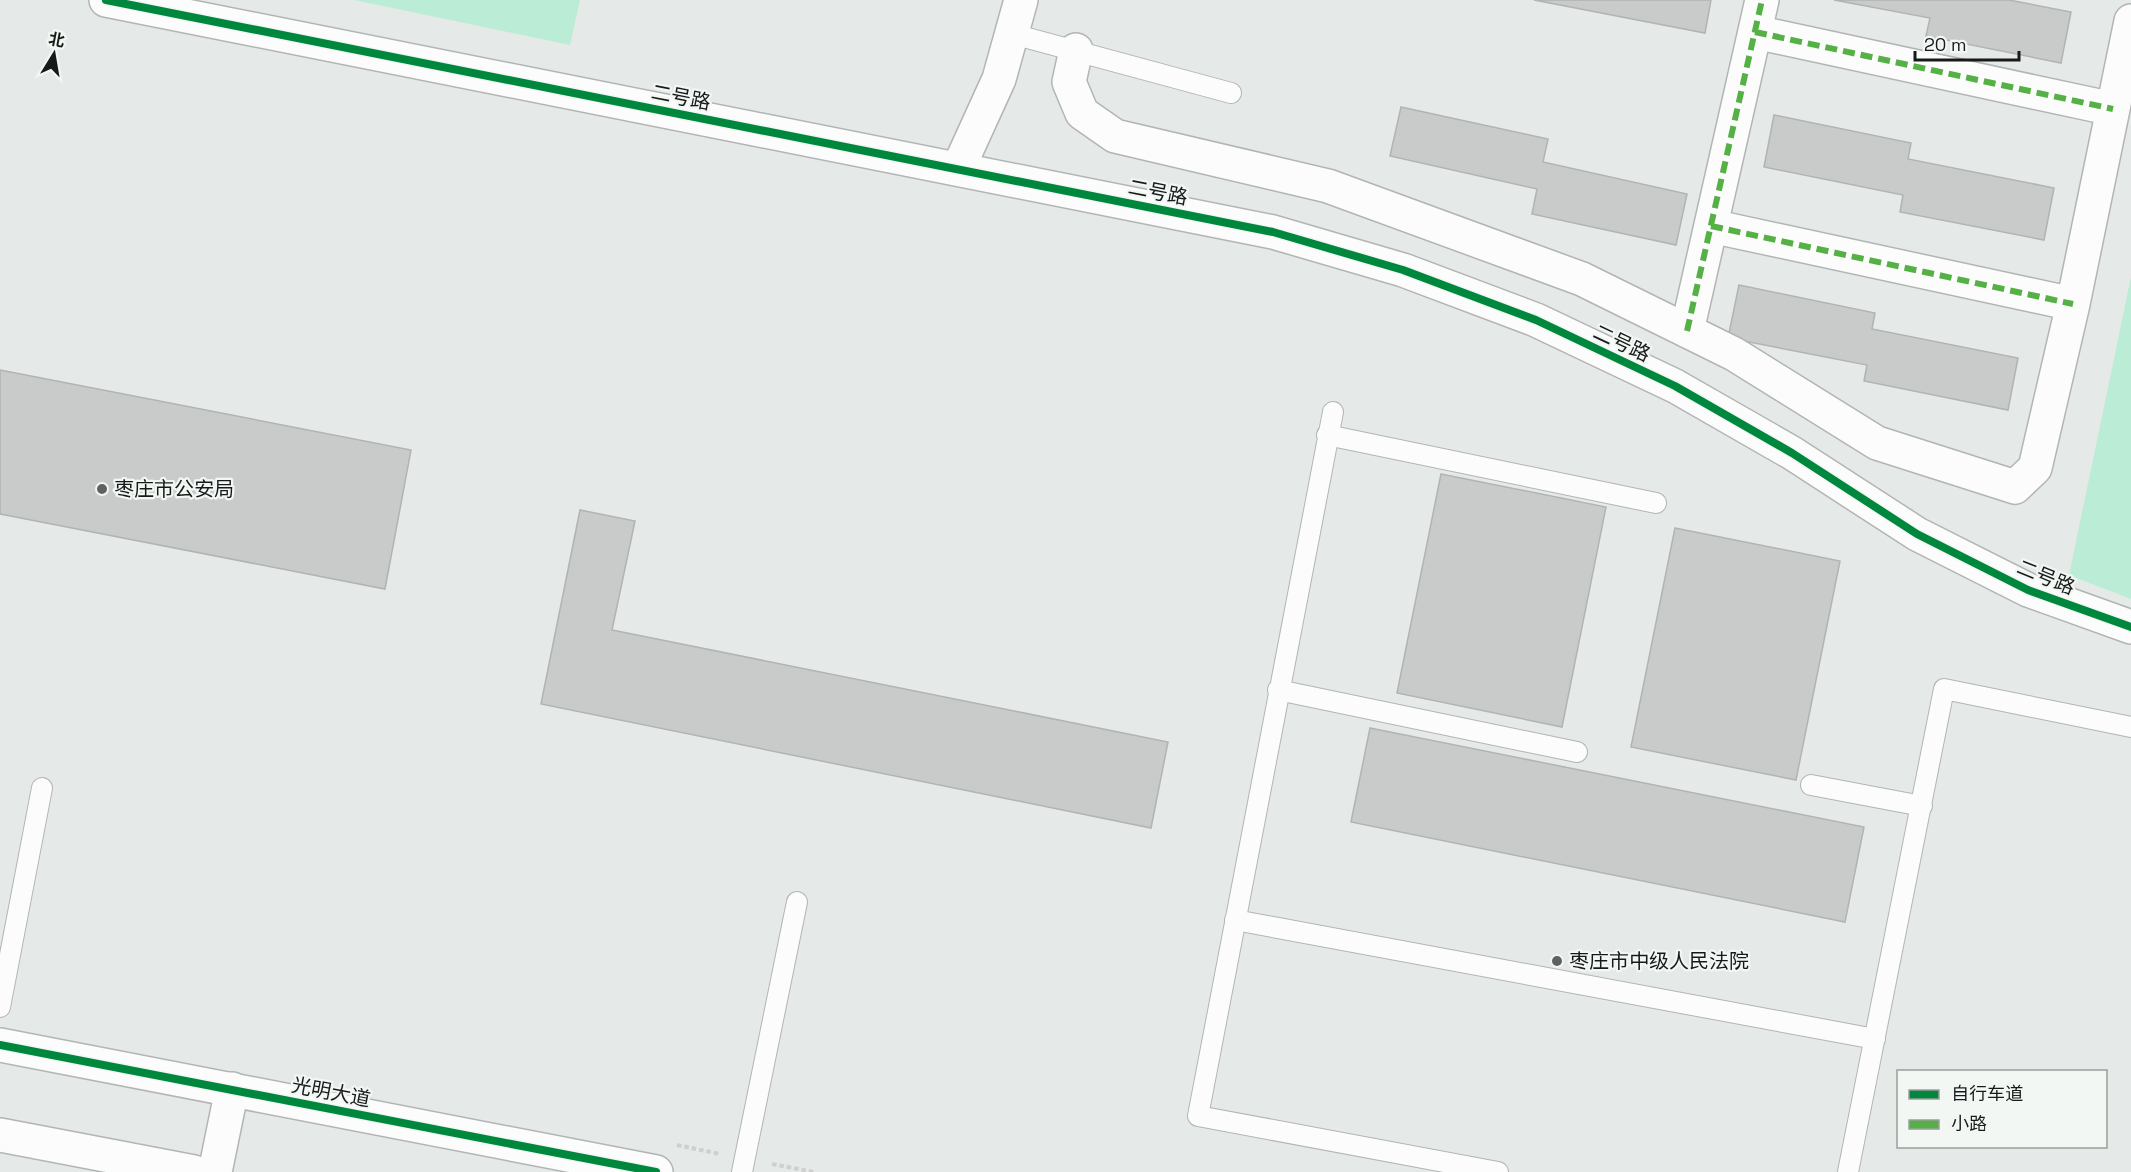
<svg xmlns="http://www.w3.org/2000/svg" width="2131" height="1172" font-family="'Space Grotesk','Noto Sans SC',sans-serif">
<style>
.green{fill:#bbecd5}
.building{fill:#c9cbca;stroke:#b1b4b2;stroke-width:1.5}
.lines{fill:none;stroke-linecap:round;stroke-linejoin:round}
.lane-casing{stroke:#b2b5b3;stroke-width:22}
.street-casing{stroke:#b2b5b3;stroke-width:36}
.secondary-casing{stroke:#b2b5b3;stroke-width:36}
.primary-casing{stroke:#b2b5b3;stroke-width:36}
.path{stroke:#cecfce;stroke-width:4;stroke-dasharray:4.5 3;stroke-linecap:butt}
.lane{stroke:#fbfcfb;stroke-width:20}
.street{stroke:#fbfcfb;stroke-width:33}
.secondary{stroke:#fbfcfb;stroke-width:33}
.primary{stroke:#fbfcfb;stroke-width:33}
.quiet{stroke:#55b145;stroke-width:6;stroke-dasharray:12 6;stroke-linecap:butt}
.cycleway-casing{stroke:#f2f7f4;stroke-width:11}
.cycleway{stroke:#00873e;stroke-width:8}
.poi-dot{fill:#606261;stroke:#f2f7f4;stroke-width:2}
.labels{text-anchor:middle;stroke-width:4.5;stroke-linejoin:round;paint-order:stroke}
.street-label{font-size:20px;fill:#181a19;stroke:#f2f7f4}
.poi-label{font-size:20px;fill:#181a19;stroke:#f2f7f4;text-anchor:start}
</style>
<rect width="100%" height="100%" fill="#e5e9e7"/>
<!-- green -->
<path class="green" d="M354,0H580L570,45Z
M2131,277V599L2069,575Z"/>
<!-- building -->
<path class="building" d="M1534,0H1711L1705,33Z
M1834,0H2009L2071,12L2061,63L1926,36L1930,18Z
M1401,107L1548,139L1543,162L1687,194L1676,245L1532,214L1537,189L1390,156Z
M1774,115L1911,143L1908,159L2054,188L2044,240L1900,212L1903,195L1764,167Z
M1739,285L1875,313L1872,329L2018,358L2008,410L1864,381L1867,365L1728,338Z
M0,370L411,450L385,589L0,514Z
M1441,474L1606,507L1562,727L1397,693Z
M580,510L635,521L612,630L1168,742L1151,828L541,704Z
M1675,528L1840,561L1796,780L1631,747Z
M1370,728L1864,827L1845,922L1351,822Z"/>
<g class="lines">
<!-- lane casing -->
<g class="lane-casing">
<path id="lane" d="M1013,34L1231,93
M1333,412L1198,1116L1498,1172
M1327,435L1656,503
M1278,690L1577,752
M1811,785L1922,806
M1235,920L1875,1039
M0,1007L42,788
M742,1172L797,902
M1848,1172L1944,689L2131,727"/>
</g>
<!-- street casing -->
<g class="street-casing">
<path id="street" d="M1755,32L2113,109
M1076,50L1069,82L1082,113L1115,136L1328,186L1582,279L1734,354L1877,443L2015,487L2035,468L2073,304L2131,21
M958,169L999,79L1021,0
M1711,226L2073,304
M1687,331L1762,0
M0,1045L656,1172"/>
</g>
<!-- secondary casing -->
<g class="secondary-casing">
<path id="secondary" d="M106,0L1273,232L1403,270L1536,320L1675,386L1792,453L1917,534L2028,590L2131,627"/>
</g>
<!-- primary casing -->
<g class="primary-casing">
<path id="primary" d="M0,1135L194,1172
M215,1172L232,1089"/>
</g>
<!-- path -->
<path class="path" d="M677,1145L720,1154
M772,1164L814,1172"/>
<!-- lane -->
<use href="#lane" class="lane"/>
<!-- street -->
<use href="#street" class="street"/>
<!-- secondary -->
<use href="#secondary" class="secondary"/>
<!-- primary -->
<use href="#primary" class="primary"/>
<!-- quiet -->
<path class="quiet" d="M1755,32L2113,109
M1711,226L2073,304
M1687,331L1762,0"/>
<!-- cycleway casing -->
<g class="cycleway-casing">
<path id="cycleway" d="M106,0L1273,232L1403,270L1536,320L1675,386L1792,453L1917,534L2028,590L2131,627
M0,1045L656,1172"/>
</g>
<!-- cycleway -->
<use href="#cycleway" class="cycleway"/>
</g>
<!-- markers -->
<g class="poi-dot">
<circle cx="102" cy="489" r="6"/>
<circle cx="1557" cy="961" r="6"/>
</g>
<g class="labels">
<!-- street labels -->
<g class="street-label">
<text transform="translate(681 97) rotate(11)" y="7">二号路</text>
<text transform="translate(1158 192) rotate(11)" y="7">二号路</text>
<text transform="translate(1622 343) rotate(25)" y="7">二号路</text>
<text transform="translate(2046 577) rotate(22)" y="7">二号路</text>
<text transform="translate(331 1092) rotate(11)" y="7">光明大道</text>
</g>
<!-- poi labels -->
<g class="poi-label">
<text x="114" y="496">枣庄市公安局</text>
<text x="1569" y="968">枣庄市中级人民法院</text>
</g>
</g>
<!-- legend -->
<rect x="1897" y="1070" width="210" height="78" fill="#f2f7f4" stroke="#9b9f9c" stroke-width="1.5"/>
<rect x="1909" y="1090" width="30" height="9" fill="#00873e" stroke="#9b9f9c" stroke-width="1.5"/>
<text x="1951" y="1100" font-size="18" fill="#181a19">自行车道</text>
<rect x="1909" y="1120" width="30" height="9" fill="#55b145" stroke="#9b9f9c" stroke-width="1.5"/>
<text x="1951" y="1130" font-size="18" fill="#181a19">小路</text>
<!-- north arrow -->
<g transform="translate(54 54) rotate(11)" stroke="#f2f7f4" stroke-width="4.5" paint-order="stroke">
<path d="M0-4.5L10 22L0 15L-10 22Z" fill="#181a19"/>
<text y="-9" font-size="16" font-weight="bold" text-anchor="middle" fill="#181a19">北</text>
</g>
<!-- scale -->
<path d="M1915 51v9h104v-9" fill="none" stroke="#181a19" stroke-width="3"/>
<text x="1924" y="51" font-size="18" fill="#181a19" stroke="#f2f7f4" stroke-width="4.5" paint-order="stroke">20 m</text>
</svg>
